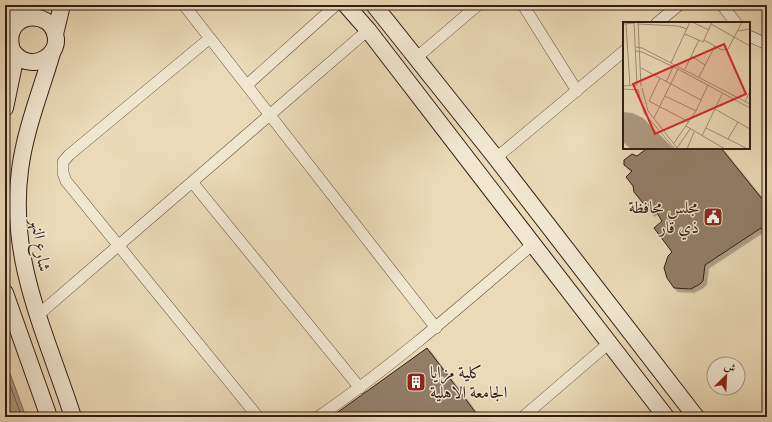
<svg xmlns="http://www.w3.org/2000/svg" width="772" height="422" font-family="'Sorts Mill Goudy',Amiri,serif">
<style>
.water{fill:#ac9a7f;stroke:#7c6854}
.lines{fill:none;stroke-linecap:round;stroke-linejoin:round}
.shore{stroke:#705c49;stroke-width:1}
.building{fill:#927f68;stroke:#331d13;filter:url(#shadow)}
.street-casing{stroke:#614c3c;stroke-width:12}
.secondary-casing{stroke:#331d13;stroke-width:18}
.street{stroke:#f1e7d0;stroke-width:11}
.secondary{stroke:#f1e7d0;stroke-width:16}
.labels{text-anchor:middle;stroke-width:3;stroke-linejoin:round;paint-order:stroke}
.poi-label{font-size:17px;fill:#331d13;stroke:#f1e7d0;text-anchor:end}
.street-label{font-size:17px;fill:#331d13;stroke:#f1e7d0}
.inset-road{fill:none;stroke:#a18e75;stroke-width:1}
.view{fill:#d62828;fill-opacity:0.15;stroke:#d62828;stroke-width:2}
.inset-edge{fill:none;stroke:#331d13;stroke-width:2}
</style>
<defs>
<filter id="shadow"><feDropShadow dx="3.5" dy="3.5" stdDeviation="0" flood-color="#0004"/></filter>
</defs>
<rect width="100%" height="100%" fill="#eadab7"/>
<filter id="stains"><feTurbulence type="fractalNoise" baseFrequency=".005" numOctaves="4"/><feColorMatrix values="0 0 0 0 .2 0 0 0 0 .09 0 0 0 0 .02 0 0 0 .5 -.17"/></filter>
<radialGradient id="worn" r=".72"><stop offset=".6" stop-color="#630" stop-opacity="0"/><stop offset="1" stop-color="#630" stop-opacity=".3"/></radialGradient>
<!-- water -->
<path class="water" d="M5,360L26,417H5Z"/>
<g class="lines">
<!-- shore -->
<path class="shore" d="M5,372L22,417"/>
</g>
<!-- building -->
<path class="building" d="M644,148H721L767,205V236L761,228L705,265L703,281L700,284L691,289L674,288L667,278L664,268L668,256L672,252L654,228L662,221L655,210L651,213L634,192L633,186L626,177L632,171L624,165V160L632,154L637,156L646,149Z
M427,348L479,417H331Z"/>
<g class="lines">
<!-- street casing -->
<g class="street-casing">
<path id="street" d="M184,5L436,328
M523,5L577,91
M722,5L736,23
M657,23L679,5
M749,36L767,44
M210,38L69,155L63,162V173L66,181L258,417
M416,58L478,5
M247,85L336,5
M496,158L624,51
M192,182L360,388
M38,315L368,30
M318,417C394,365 463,304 533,244
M523,417L608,344"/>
</g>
<!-- secondary casing -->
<g class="secondary-casing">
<path id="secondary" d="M346,5L368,30L666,417
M374,5L496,158L696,417
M5,11L25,18
M55,34L62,5
M5,44C12,49 16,57 23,60C38,67 57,55 56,39C54,6 0,12 12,50
M52,53C41,91 25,130 20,170C8,260 46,333 73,417
M5,108L16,55
M5,293L49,417"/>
</g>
<!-- street -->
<use href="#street" class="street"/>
<!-- secondary -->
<use href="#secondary" class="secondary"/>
</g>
<!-- icons -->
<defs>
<g id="civic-square" transform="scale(1)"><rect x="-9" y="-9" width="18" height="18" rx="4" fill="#8f2418" stroke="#f1e7d0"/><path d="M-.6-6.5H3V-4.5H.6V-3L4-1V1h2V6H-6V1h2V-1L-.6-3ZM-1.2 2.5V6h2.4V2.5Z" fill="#fff"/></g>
<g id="building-square" transform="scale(1)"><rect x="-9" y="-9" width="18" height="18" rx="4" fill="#8f2418" stroke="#f1e7d0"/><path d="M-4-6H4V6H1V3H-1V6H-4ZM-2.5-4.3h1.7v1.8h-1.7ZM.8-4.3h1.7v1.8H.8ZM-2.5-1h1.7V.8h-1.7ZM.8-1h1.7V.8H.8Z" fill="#fff"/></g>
</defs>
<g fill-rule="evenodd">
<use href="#civic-square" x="713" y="217"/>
<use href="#building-square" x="416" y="382"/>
</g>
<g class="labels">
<!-- poi labels -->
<g class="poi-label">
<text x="699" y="213">مجلس محافظة<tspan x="699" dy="20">ذي قار</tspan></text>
<text x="430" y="378" text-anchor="start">كلية مزايا<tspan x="430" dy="20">الجامعة الاهلية</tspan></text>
</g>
<!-- street labels -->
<g class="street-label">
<text transform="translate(41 245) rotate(81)" y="6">شارع النهر</text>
</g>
</g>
<!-- overview -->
<g transform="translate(623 22)">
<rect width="127" height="127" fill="#eadab7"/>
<path d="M0,90L9,91L20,96L51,127H8L0,120Z" fill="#ac9a7f"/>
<path class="inset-road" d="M11,0L14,63M15,0L18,64M69,0L86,8M0,2L12,1M3,2L7,64M15,2L55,4L64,7M88,2L127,24M115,9L127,7M62,12L80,20L89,0M81,18L99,28L105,27L119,0M13,25L19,26L127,82M13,29L19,30L55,47L127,86M68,34L82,43M48,41L67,0M18,46L78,78M62,47L76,18M76,55L92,24M37,56L26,79L66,100M43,60L50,45M0,64L14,63M19,66L25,89L55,127M0,67L16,68M15,68L21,91L52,127M42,74L73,89M122,80L127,69M92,87L127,107M31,96L55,47M63,104L102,127M83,106L123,126M79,114L99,72M105,117L115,100M51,121L73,89L85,63M54,126L67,107M64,127L71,110"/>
<path class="view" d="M101,22L123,72L32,112L10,62Z"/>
<rect width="127" height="127" class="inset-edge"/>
</g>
<!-- margin -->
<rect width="772" height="422" fill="none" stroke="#eadab7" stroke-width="20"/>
<rect x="6" y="6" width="760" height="410" fill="none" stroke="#331d13" stroke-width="2"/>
<rect x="10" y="10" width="752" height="402" fill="none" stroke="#331d13"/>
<!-- north arrow -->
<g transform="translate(726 376) rotate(24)"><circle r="19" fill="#f1e7d0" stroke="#a59684"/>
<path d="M0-3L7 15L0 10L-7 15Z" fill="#8f2418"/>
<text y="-6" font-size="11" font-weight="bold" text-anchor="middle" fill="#331d13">ش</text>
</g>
<rect width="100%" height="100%" filter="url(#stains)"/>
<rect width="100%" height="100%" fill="url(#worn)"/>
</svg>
